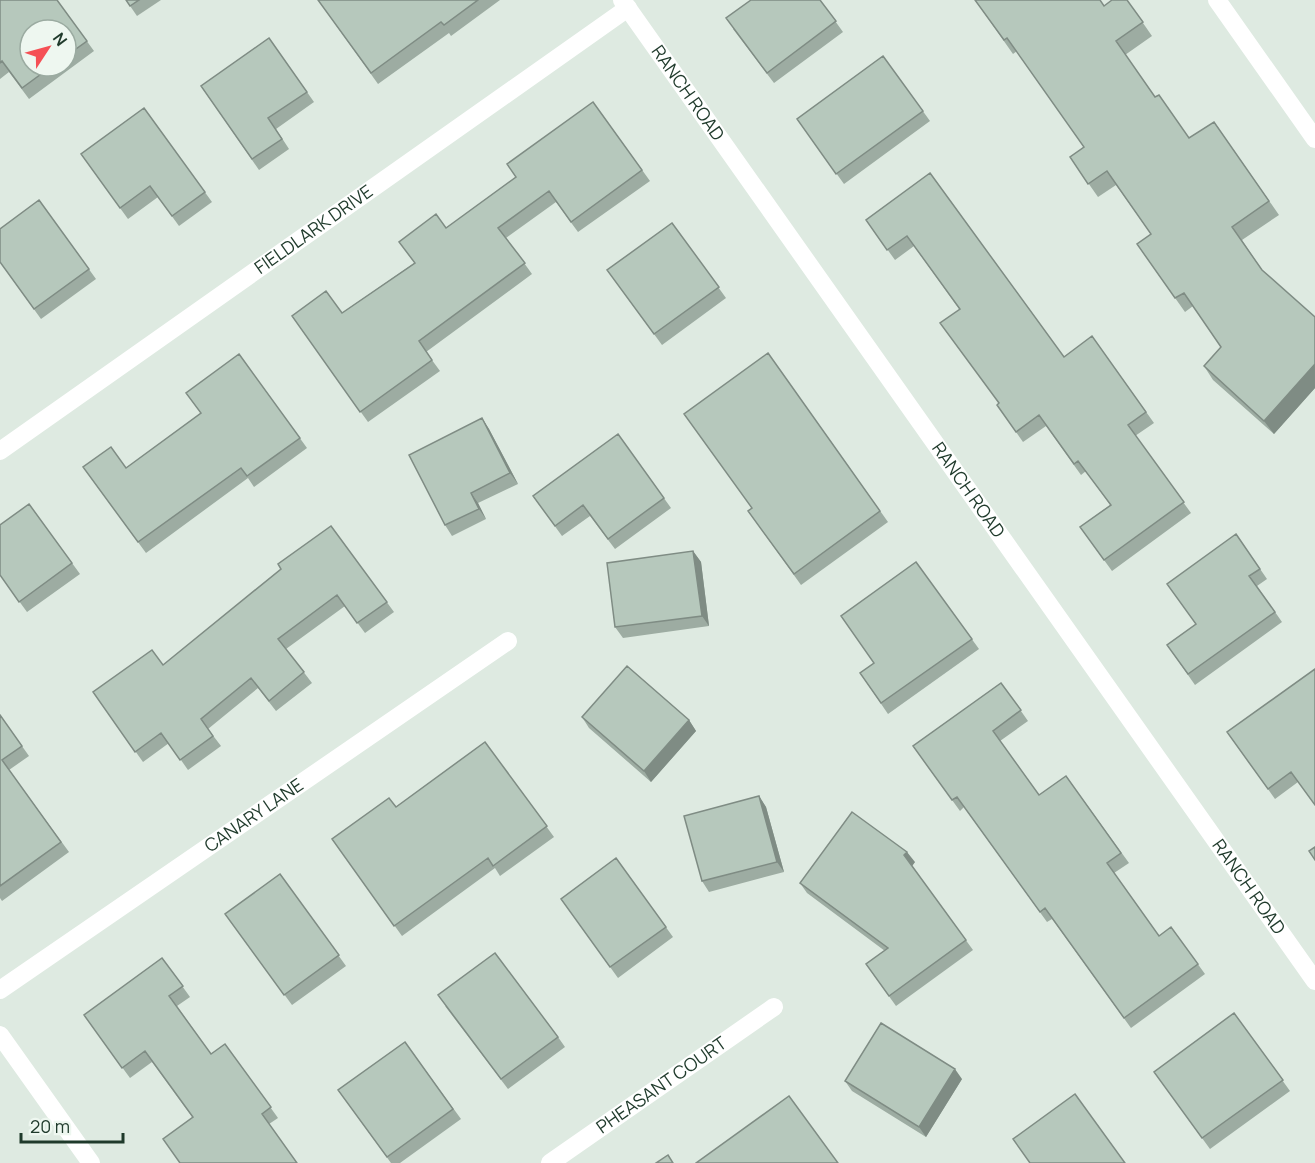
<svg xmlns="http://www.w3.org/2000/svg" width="1315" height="1163" font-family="Manrope,sans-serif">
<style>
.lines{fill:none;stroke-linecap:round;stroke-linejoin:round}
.minor{stroke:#fff;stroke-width:18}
.wall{fill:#9daca2;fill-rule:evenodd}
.shaded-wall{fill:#7f8c84}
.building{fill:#b6c8bc;stroke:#7f8c84;stroke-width:1.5}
.labels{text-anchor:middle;stroke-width:4.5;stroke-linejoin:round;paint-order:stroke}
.street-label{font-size:18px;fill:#1f3a2b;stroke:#eef7f0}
</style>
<rect width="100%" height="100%" fill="#deeae1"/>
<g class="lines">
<!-- minor -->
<g class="minor">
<path id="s1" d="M622,0L1315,981"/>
<path d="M1217,0L1315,139"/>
<path id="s2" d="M0,451L628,8"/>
<path id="s3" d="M0,990L508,641"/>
<path d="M0,1035L91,1163"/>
<path id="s4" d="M550,1163L774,1007"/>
</g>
</g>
<!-- wall -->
<path class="wall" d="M0,0H57L94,51L29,99L9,72L0,79ZM66,30V66H30Z
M126,0H161L137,16Z
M318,0H500L451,36L449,33L378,84Z
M820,0L843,32L774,83L733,29Z
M975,0L1104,6L1127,0L1152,36L1125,55L1155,97L1189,138L1214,122L1279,215L1242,240L1262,270L1315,317V388L1274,434L1213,380L1204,366L1221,347L1193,306L1185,312L1137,244L1151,234L1116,185L1098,197L1070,157L1084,147L1017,51L1013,54Z
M269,38L314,102L276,129L289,149L259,170L201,86Z
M883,56L930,121L844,184L797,119Z
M593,102L650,181L578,232L556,202L506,238L532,274L426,352L440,371L368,422L292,316L342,313L414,263L446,228L516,177Z
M144,108L212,202L179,226L158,197L128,219L81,154Z
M930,173L1064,357L1092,336L1154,423L1135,436L1191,513L1112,571L1080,527L1110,505L1086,471L1081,475L1046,426L1023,442L997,405L999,404L959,309L914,246L895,260L866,220Z
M39,200L96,279L41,319L0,262Z
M672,223L726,298L662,345L607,270Z
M768,353L888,522L801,585L748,511L752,508Z
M239,354L307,448L254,487L248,478L146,553L83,467L126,468L201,413Z
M482,418L489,429L518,484L478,503L486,519L452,536L445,525Z
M618,434L671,508L615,549L590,516L562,536L533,496Z
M29,504L80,574L27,612L0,575Z
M331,526L394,612L365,633L345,606L286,649L312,683L276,711L258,688L208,729L221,746L188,770L169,743L143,762L93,692L163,665L281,569Z
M1236,534L1267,579L1257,586L1282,622L1195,685L1167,645L1196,625Z
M693,551L701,562L709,626L623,638L615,627Z
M916,562L979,649L888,714L860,673L874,663Z
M1315,669L1298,782L1275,799L1227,732Z
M1001,683L1028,721L1000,741L1039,795L1066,776L1129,863L1114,873L1159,936L1171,927L1205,974L1131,1028L1052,919L1047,922L964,807L960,811L913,746Z
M0,715L29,756L9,770L69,852L2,901L0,898Z
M582,717L689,720L696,731L651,782L589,728Z
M485,742L554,837L500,876L495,868L402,936L332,839L396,807Z
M759,796L766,807L784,872L709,892L702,881Z
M616,858L673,937L618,978L561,899Z
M915,862L912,866L973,950L896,1006L866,964L885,951L807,893L800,883Z
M280,874L346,966L292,1005L225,914Z
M162,958L190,997L177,1006L211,1054L225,1044L278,1118L269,1124L192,1117L152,1062L130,1078L84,1015Z
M445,1006L558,1037L565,1047L508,1089Z
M1234,1013L1290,1091L1210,1149L1154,1072Z
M405,1042L461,1119L400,1163H391L338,1090Z
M962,1079L926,1137L852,1091L845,1081Z"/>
<!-- shaded-wall -->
<path class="shaded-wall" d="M1315,364V388L1274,434L1264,421Z
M482,418L489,429L518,484L510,473Z
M471,493L478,503L486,519L479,509Z
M693,551L701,562L709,626L702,616Z
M689,720L696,731L651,782L644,771Z
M759,796L766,807L784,872L777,862Z
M907,852L915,862L912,866L904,855Z
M955,1069L962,1079L926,1137L919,1127Z"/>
<!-- building -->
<path class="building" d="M0,0H57L87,41L66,56V30H30V66H52L22,88L2,61L0,63Z
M126,0H139L130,6Z
M318,0H478L444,25L441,22L371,73Z
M751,0H820L836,21L767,73L726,18Z
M975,0H1100L1104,6L1112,0H1127L1143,22L1116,41L1155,97L1159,95L1189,138L1214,122L1269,201L1232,227L1262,270L1315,317V364L1264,421L1204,366L1221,347L1184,293L1175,298L1137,244L1151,234L1107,171L1088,184L1070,157L1084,147L1007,38L1004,40Z
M269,38L307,92L268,118L282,139L252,159L201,86Z
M883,56L923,111L836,174L797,119Z
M593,102L642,170L571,222L549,191L498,228L525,263L419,341L432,360L360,412L292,316L326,291L342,313L415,263L399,242L436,214L446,228L516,177L507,164Z
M144,108L205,192L172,216L150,186L120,208L81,154Z
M930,173L1064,357L1092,336L1146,412L1128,425L1184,502L1104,560L1080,527L1111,505L1078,461L1074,464L1039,415L1016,432L997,405L999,403L940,323L960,309L907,236L887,250L866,220Z
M39,200L89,269L34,309L0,262V229Z
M672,223L719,287L654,334L607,270Z
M768,353L880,511L794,574L748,511L752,508L684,414Z
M239,354L300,438L247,476L241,468L138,542L83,467L111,447L126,468L201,413L186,393Z
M482,418L510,473L471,493L479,509L445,525L409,455Z
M618,434L664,498L608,539L583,505L555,526L533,496Z
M29,504L72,563L19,602L0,575V525Z
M331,526L387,602L357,623L337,595L278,639L304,672L269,701L251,678L201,719L213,736L180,760L161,733L135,752L93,692L152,650L163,665L281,569L278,564Z
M1236,534L1260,569L1249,576L1275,612L1188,674L1167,645L1196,624L1167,584Z
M693,551L702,616L615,627L607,563Z
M916,562L972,639L881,703L860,673L874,663L841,616Z
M627,666L689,720L644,771L582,717Z
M1315,669V805L1291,772L1268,789L1227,732Z
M1001,683L1021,710L993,731L1039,795L1066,776L1121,853L1107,863L1159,936L1171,927L1198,964L1124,1018L1045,908L1040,912L957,797L952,800L913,746Z
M0,715L22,746L2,760L61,842L0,886Z
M485,742L547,826L493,866L488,858L394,926L332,839L389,798L396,807Z
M759,796L777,862L702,881L684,816Z
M852,812L907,852L904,855L966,940L889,996L866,964L888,948L800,883Z
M1315,847V860L1309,851Z
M616,858L666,927L610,967L561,899Z
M280,874L339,955L284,995L225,914Z
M495,953L558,1037L501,1079L438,995Z
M162,958L183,986L169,996L211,1054L225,1044L271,1107L262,1114L297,1163H180L163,1139L193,1117L145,1051L122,1068L84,1015Z
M1234,1013L1283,1080L1202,1138L1154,1072Z
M881,1023L955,1069L919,1127L845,1081Z
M405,1042L453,1109L387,1157L338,1090Z
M1075,1094L1125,1163H1030L1013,1139Z
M789,1096L838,1163H696Z
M668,1155L673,1163H656Z"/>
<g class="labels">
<!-- street labels -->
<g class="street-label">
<text dy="6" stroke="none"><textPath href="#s1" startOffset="114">RANCH ROAD</textPath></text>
<text dy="6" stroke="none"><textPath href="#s2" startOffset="384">FIELDLARK DRIVE</textPath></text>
<text dy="6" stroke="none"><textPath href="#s1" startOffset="600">RANCH ROAD</textPath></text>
<text dy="6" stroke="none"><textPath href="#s3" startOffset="308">CANARY LANE</textPath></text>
<text dy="6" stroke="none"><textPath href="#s1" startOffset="1086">RANCH ROAD</textPath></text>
<text dy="6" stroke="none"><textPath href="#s4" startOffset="136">PHEASANT COURT</textPath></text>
</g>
</g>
<!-- north arrow -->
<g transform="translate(48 48) rotate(54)"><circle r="28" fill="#eef7f0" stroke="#9baba1" stroke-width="1.5"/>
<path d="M0-4.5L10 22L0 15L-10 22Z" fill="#f55055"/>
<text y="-9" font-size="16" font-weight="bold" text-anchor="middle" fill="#1f3a2b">N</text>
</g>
<!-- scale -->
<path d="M21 1133v9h102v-9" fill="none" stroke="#1f3a2b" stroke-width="3"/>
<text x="30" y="1133" font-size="18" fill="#1f3a2b" stroke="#eef7f0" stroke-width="4.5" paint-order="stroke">20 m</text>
</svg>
